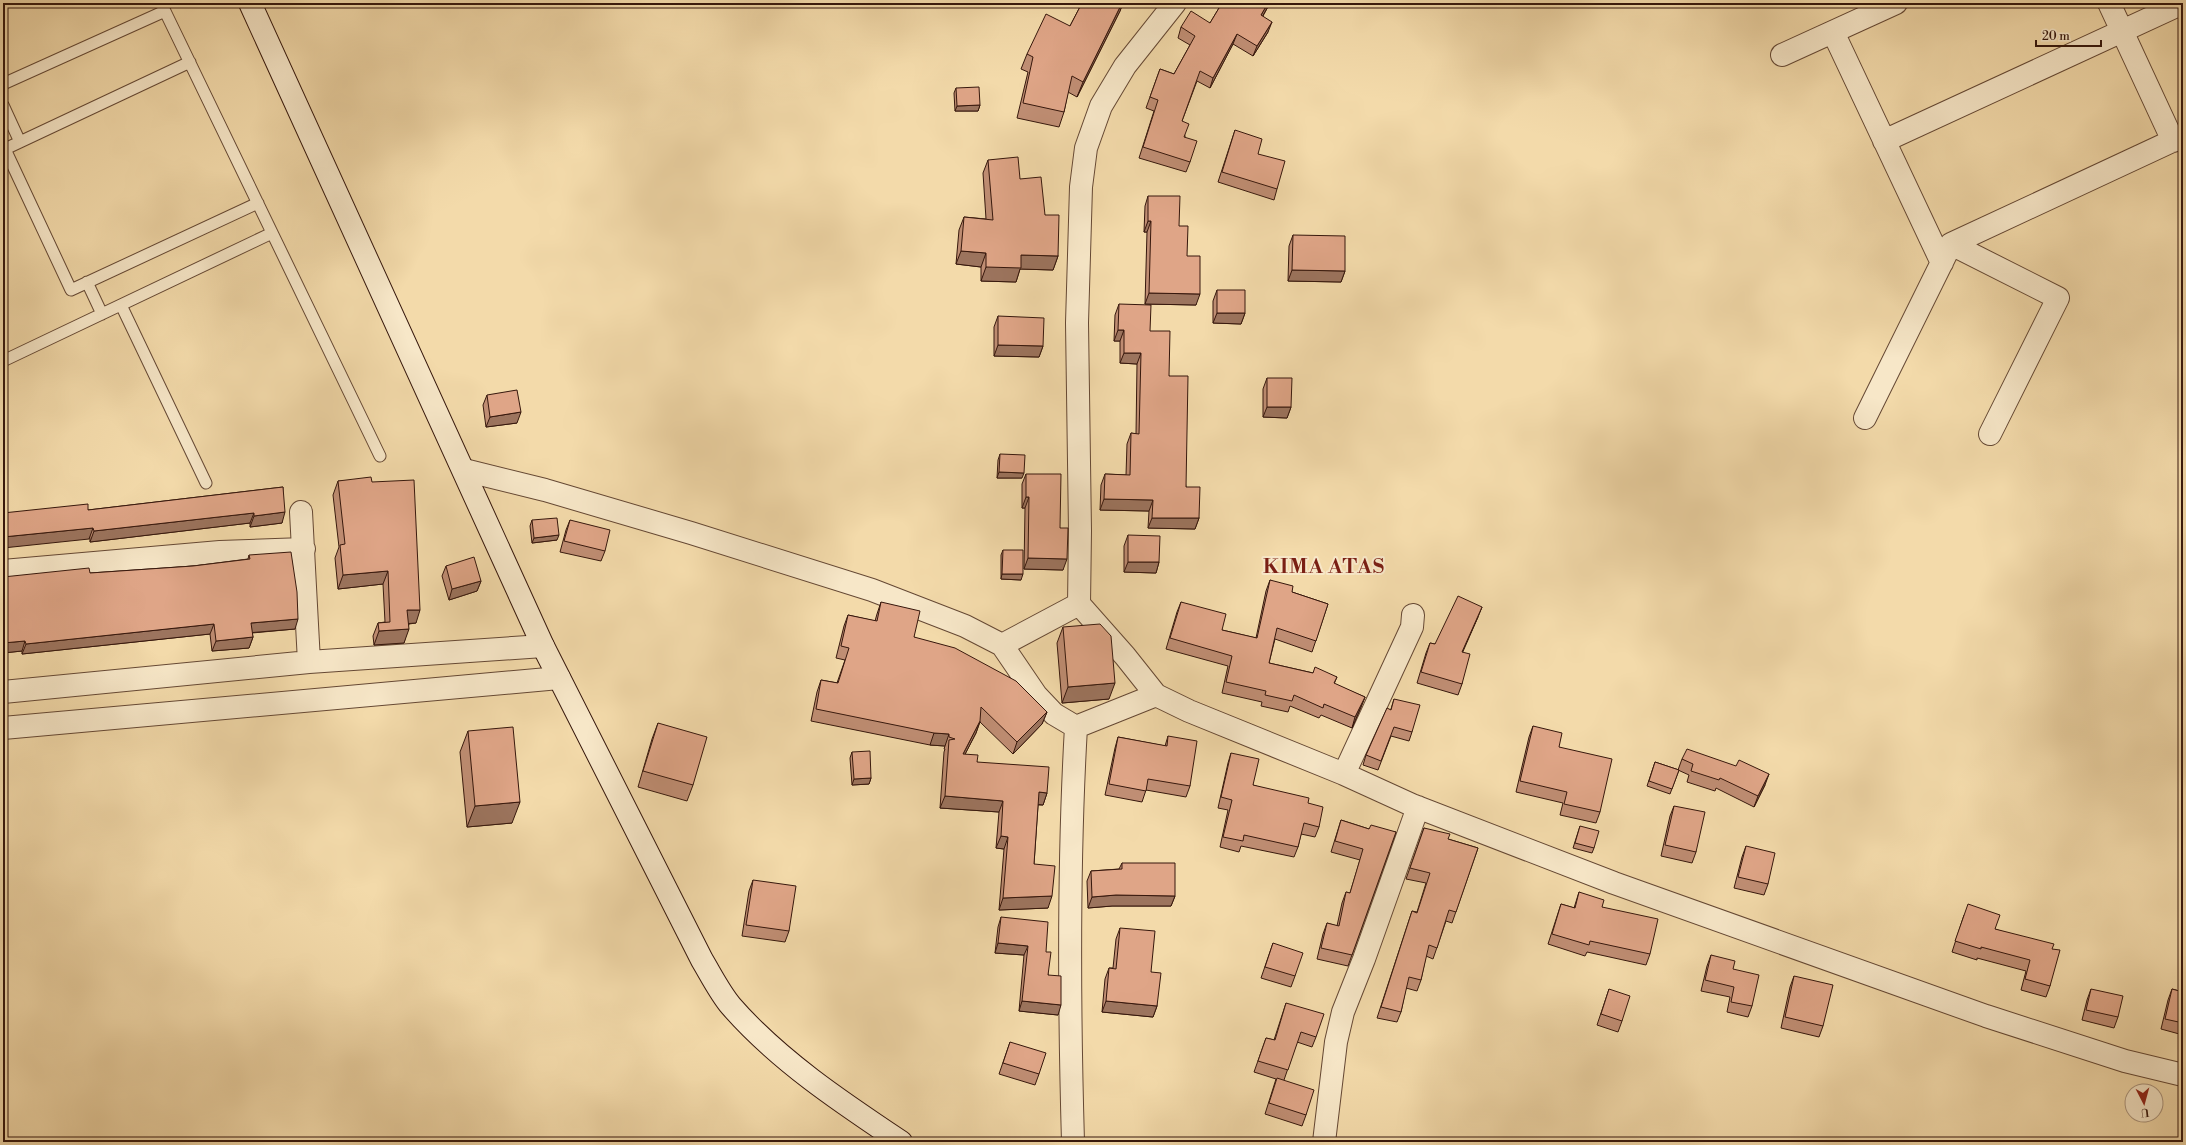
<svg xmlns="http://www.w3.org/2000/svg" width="2186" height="1145" font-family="'Libre Bodoni',serif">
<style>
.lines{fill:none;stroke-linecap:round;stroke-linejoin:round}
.lane-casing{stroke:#654834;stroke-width:13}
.street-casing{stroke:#654834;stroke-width:24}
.secondary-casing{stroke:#36170c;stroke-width:24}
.lane{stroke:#f7e7c8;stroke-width:11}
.street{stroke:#f7e7c8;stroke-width:22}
.secondary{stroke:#f7e7c8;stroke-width:22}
.wall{fill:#c08e74;stroke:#36170c}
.shaded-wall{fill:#9c745e;stroke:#36170c}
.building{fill:#dfa587;stroke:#36170c}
.labels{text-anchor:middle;stroke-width:4;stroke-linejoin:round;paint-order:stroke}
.district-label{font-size:20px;font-weight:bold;letter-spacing:1px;fill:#7a1f14;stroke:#f7e7c8}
</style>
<rect width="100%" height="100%" fill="#f3daaa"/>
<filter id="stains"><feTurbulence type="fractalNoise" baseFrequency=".005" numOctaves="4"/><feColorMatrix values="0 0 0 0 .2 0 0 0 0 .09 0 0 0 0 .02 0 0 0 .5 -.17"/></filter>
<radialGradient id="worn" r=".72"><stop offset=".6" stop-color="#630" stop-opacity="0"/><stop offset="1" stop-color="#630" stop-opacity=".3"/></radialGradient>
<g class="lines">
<!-- lane casing -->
<g class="lane-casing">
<path id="lane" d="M161,3L380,456
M190,62L5,149L71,290L258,203
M3,84L165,11
M3,105L20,142
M87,282L102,314
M121,305L206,483
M3,361L272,233"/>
</g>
<!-- street casing -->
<g class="street-casing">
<path id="street" d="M2109,3L2173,141
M1833,32L1942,263
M1782,55L1896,3
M1884,141L2183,3
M1951,244L2058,298L1990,434
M1865,418L1951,244L2183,136
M464,470L545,490L691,533L872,590L965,626L1002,645L1036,695L1054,714L1076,727L1156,695L1189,711L1344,774L1412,805L1614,883L1986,1016L2125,1061L2183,1075
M301,512L309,662
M3,571L220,552L304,549
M1079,604L1125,656L1156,695
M1002,645L1079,604L1080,531L1077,323L1081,187L1086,148L1101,106L1125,66L1175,3
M3,692L309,662L543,646
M3,728L559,678
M1344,774L1412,627L1413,615
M1073,1142C1069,1003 1068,865 1076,727
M1324,1142L1336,1042L1343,1012L1364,959L1418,807"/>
</g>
<!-- secondary casing -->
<g class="secondary-casing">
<path id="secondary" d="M250,3L543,646L702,960C711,975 720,993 731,1006C778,1060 841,1102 901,1142"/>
</g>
<!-- lane -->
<use href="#lane" class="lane"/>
<!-- street -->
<use href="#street" class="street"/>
<!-- secondary -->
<use href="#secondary" class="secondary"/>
</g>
<!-- wall -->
<path class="wall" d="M1082,3H1123L1120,11L1077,97L1068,92L1064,112L1059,127L1017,118L1028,72L1021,69L1027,54L1070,26Z
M1222,3H1270L1263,16L1268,32L1253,56L1233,44L1210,88L1197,81L1182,121L1190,162L1186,172L1139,158L1154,111L1146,108L1160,69L1174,74L1190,45L1178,38L1181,27L1210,23Z
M956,88L980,105L978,111H955L954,93Z
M1235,130L1258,154L1277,189L1274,200L1218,182Z
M988,160L1020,179L1045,215L1058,256L1053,270L1020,269L1016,282L981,281V267L956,264L959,230L964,217L986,219L983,173Z
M1148,196L1179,226L1196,305L1145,304L1147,232H1144L1145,206Z
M1293,235L1345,271L1341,282L1288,281L1289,246Z
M1217,290L1245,313L1241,324L1213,323V301Z
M1119,304L1150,331L1169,376L1186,487L1199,518L1195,529L1148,528L1149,511L1100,510L1101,485L1105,474L1126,475L1127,444L1131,433L1136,434L1137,364L1120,363V341H1114L1115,315Z
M998,316L1043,346L1039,357L994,356V327Z
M1267,378L1291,407L1287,418L1263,417V389Z
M487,395L517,423L486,427L483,405Z
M1000,454L1022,478H997L998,460Z
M1026,474L1060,528L1063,570L1024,569L1025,508H1022V484Z
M338,481L372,482L416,623L409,624L404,643L374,645L373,636L378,623L385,622L383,584L338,589L335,558L339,547L333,495Z
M283,487L282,523L250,527V523L90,542L88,510Z
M532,520L557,540L532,543L530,526Z
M570,520L605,551L601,561L560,552L566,530Z
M1128,535L1159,562L1156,573L1124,572V546Z
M1003,550L1021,580L1001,579V555Z
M249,555L295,629L252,633L253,637L249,648L212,651L210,634L22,654V651L3,653L90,573L193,566L248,559Z
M446,566L481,581L477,591L449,600L442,576Z
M1270,580L1292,592L1328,604L1312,652L1275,639L1269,663L1313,673L1337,677L1334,684L1365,697L1361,707L1352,728L1321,715L1319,718L1290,706L1288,712L1261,706L1262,702L1222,693L1228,666L1166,649L1177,612L1181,602L1222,630L1256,638L1266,591Z
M881,602L914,637L1047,712L1042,724L1013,754L980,722L976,733L965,754L977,762L1047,793L1043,805H1038L1034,864L1048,908L999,910L1004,849L996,848L999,812L940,808L944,752L945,749H944L945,746L930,745L811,721L817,692L821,680L837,683L845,660L836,658L844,626L848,615L875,621L877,614Z
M1478,617L1462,652V684L1458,695L1417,683L1426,653L1430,643L1435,644Z
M1063,627L1109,699L1062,703L1057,643Z
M1394,699L1412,732L1409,741L1391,736L1378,770L1363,765L1366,755L1391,709Z
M658,723L693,785L687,801L638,787L652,739Z
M1533,726L1559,747L1600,812L1596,823L1560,815L1563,803L1516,792L1529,737Z
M468,731L512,823L467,827L460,752Z
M1168,736L1190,786L1186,797L1146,790L1142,802L1105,795L1115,748L1118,737L1165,746Z
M852,752L871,778L869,784L852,785L850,758Z
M1231,753L1253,785L1308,803L1319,827L1315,837L1301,834L1298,847L1294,857L1241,846L1239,852L1220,847L1228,810L1218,808L1228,763Z
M1682,759L1765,785L1754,807L1716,788L1715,791L1687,782L1689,775L1678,770Z
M1655,762L1679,770L1670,794L1647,786Z
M1674,806L1696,852L1692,863L1661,856L1670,816Z
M1341,820L1369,829L1396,832L1348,966L1317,959L1323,934L1327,923L1337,926L1342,903L1346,892L1350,893L1360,860L1331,852Z
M1580,826L1594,848L1592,853L1573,848Z
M1424,828L1448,839L1478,848L1452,923L1446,921L1433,959L1426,956L1421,980L1417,991L1406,988L1401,1012L1397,1022L1377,1018L1412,911L1417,912L1426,883L1406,879Z
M1746,846L1768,884L1764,895L1734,888L1742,857Z
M1122,863L1175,896L1171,906H1112L1088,908L1087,881L1091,871L1119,869Z
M753,880L789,931L785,942L742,936L749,891Z
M1579,892L1602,907L1650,954L1646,965L1587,952L1585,956L1548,944L1561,904L1574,908Z
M1964,915L1995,929L2052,949L2050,986L2046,997L2021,990L2026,971L1977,958V960L1952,952Z
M1001,917L1046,952L1048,975L1058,1015L1019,1011L1024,955L995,953L998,927Z
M1120,928L1151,972L1157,1006L1153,1017L1102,1012L1105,979L1109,968H1113L1116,939Z
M1273,943L1295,976L1291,987L1261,978Z
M1711,955L1733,969L1752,1006L1748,1017L1727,1012L1730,997L1701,991L1707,966Z
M1794,976L1823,1026L1819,1037L1781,1028L1790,987Z
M1609,989L1622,1021L1618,1032L1597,1025Z
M2091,989L2118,1017L2114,1028L2082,1020L2087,1000Z
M2172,989L2183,992V1035L2161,1029L2168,1000Z
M1286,1003L1316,1037L1312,1047L1297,1042L1284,1080L1306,1115L1302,1126L1265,1114L1276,1079L1254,1072L1266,1038L1274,1040Z
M1010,1042L1039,1074L1035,1085L999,1074Z"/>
<!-- shaded-wall -->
<path class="shaded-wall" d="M1122,3H1123L1120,11L1077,97L1083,82Z
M1268,3H1270L1257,26L1261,15Z
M1272,22L1268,32L1253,56L1257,46Z
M1237,34L1233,44L1210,88L1213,78Z
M980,105L978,111H955L957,106Z
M1148,221H1151L1147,232H1144Z
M961,251L986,253L981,267L956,264Z
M1021,255L1058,256L1053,270L1020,269L1016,282L981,281L986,267Z
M1292,270L1345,271L1341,282L1288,281Z
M1149,293L1200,294L1196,305L1145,304Z
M1217,313H1245L1241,324L1213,323Z
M1118,330H1124L1120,341H1114Z
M998,345L1043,346L1039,357L994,356Z
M1124,353H1141L1137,364L1120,363Z
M1267,407H1291L1287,418L1263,417Z
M521,412L517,423L486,427L490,417Z
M999,472L1024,473L1022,478H997Z
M1026,497H1029L1025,508H1022Z
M1104,499L1153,500L1149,511L1100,510Z
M285,512L282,523L250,527L254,516Z
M254,513L250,523L90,542L94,531Z
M1152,518H1199L1195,529L1148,528Z
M93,528L89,539L3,548V537Z
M559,535L557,540L532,543L534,538Z
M1028,558L1067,559L1063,570L1024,569Z
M1128,562H1159L1156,573L1124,572Z
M388,571L383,584L338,589L343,575Z
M1002,574H1023L1021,580L1001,579Z
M481,581L477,591L449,600L452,589Z
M1482,607L1478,617L1458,663L1462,652Z
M407,610H420L416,623L402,624Z
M298,619L295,629L247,633L251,623Z
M214,624L210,634L22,654L26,644Z
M409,629L404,643L374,645L379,631Z
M253,637L249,648L212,651L216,641Z
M25,641L22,651L3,653V643Z
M1115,683L1109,699L1062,703L1068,687Z
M1365,697L1361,707L1352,728L1355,717Z
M1047,712L1042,724L1013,754L1017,742Z
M980,721L976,733L959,766L963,754Z
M934,733L949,734L945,746L930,745Z
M1769,774L1765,785L1754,807L1758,796Z
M871,778L869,784L852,785L854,779Z
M1039,792L1047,793L1043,805L1035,804Z
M945,796L1003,801L999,812L940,808Z
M520,802L512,823L467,827L475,806Z
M1001,836L1008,837L1004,849L996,848Z
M1116,895L1175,896L1171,906H1112L1088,908L1092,897Z
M1052,896L1048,908L999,910L1003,898Z
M998,943L1028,946L1024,955L995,953Z
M1022,1001L1061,1005L1058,1015L1019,1011Z
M1106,1001L1157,1006L1153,1017L1102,1012Z"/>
<!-- building -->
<path class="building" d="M1082,3H1122L1083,82L1072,76L1064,112L1023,103L1033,57L1027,54L1046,14L1070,26Z
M1222,3H1268L1261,15L1272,22L1257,46L1237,34L1213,78L1200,71L1182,121L1189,124L1184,137L1197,141L1190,162L1143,147L1158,100L1150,97L1160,69L1174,74L1195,36L1181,27L1191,11L1210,23Z
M979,87L980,105L957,106L956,88Z
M1235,130L1262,139L1258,154L1285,161L1277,189L1222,172Z
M1018,157L1020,179L1041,177L1045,215H1059L1058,256L1021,255V268L986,267V253L961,251L964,217L993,220L988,160Z
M1148,196H1180L1179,226H1188L1187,256H1200V294L1149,293L1151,221H1148Z
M1293,235L1345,236V271L1292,270Z
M1217,290H1245V313H1217Z
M1119,304L1151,305L1150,331H1170L1169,376H1188L1186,487H1200L1199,518H1152L1153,500L1104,499L1105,474L1130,475L1131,433L1139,434L1141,353H1124V330H1118Z
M998,316L1044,318L1043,346L998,345Z
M1267,378H1292L1291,407H1267Z
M517,390L521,412L490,417L487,395Z
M1000,454L1025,455L1024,473L999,472Z
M1026,474H1061L1060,528H1068L1067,559L1028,558L1029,497H1026Z
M371,477L372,482L414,480L420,610H407L409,629L379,631L378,623L390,622L388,571L343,575L340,545L345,544L338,481Z
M283,487L285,512L254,516V513L94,531L93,528L3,537V513L88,504V510Z
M557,518L559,535L534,538L532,520Z
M570,520L610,530L605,551L564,541Z
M1128,535L1160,536L1159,562H1128Z
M1003,550H1023V574H1002Z
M291,552L297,592L298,619L251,623L253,637L216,641L214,624L26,644L25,641L3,643V577L89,568L90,573L193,566L250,559L249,555Z
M474,557L481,581L452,589L446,566Z
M1270,580L1293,586L1292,592L1328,604L1316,641L1277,628L1269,663L1313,673L1315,667L1337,677L1334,683L1365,697L1355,717L1324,704L1323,708L1294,695L1292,701L1265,695L1266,691L1226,682L1232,656L1170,638L1181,602L1226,614L1222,630L1257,638Z
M1458,596L1482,607L1462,652L1470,654L1462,684L1421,672L1430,643L1435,644Z
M881,602L920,611L914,637L955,648L1016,681L1047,712L1017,742L981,707L980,721L963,754L978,755L977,762L1049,767L1047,793L1039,792L1034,864L1055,866L1052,896L1003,898L1008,837L1001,836L1003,801L945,796L949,740L955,739L949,737V734L934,733L816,709L821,680L838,683L849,648L841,646L848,615L877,621Z
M1100,624L1111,636L1115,683L1068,687L1063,627Z
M1394,699L1420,705L1412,732L1394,727L1381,761L1366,755L1387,708L1391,710Z
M658,723L707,737L693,785L643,771Z
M1533,726L1562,733L1559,747L1612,759L1600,812L1564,804L1567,792L1520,781Z
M513,727L520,802L475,806L468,731Z
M1168,736L1197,741L1190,786L1148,779L1146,791L1109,784L1118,737L1167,746Z
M1687,749L1736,766L1739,760L1769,774L1758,796L1720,778L1719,780L1691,771L1693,764L1682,759Z
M870,751L871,778L854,779L852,752Z
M1231,753L1259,759L1253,785L1309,798L1308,803L1323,807L1319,827L1304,823L1298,847L1244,835L1243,841L1223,837L1232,800L1221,797Z
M1655,762L1679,770L1672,789L1649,781Z
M1674,806L1705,812L1696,852L1665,845Z
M1341,820L1369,829L1371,825L1396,832L1352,955L1321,948L1327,923L1339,926L1346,892L1350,893L1363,849L1335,841Z
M1580,826L1599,831L1594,848L1575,843Z
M1424,828L1450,834L1448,839L1478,848L1456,912L1449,910L1437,948L1429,945L1421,980L1409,977L1401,1012L1381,1007L1412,911L1417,913L1430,873L1410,868Z
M1746,846L1775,853L1768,884L1738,877Z
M1122,863H1175V896L1116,895L1092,897L1091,871L1122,869Z
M753,880L796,886L789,931L746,925Z
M1579,892L1604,900L1602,907L1658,919L1650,954L1590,941L1589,945L1552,934L1561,904L1575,908Z
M1968,904L2000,915L1995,929L2054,944L2052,949L2060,950L2050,986L2025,979L2030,960L1981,947V949L1955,941Z
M1001,917L1048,922L1046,952H1051L1048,975L1061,976V1005L1022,1001L1028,946L998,943Z
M1120,928L1155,931L1151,972L1161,973L1157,1006L1106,1001L1109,968L1116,969Z
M1273,943L1303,953L1295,976L1265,967Z
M1711,955L1735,961L1733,969L1759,975L1752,1006L1731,1002L1734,987L1705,980Z
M1794,976L1833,985L1823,1026L1785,1017Z
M1609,989L1630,996L1622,1021L1601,1014Z
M2091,989L2123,996L2118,1017L2086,1010Z
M2172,989L2183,992V1023L2165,1019Z
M1286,1003L1324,1014L1316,1037L1301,1032L1288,1070L1258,1061L1266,1038L1275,1040Z
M1010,1042L1046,1053L1039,1074L1003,1063Z
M1277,1078L1314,1090L1306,1115L1269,1103Z"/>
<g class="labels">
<!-- district labels -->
<g class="district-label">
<text x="1324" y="573">KIMA ATAS</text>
</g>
</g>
<!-- margin -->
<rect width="2186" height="1145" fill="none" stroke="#f3daaa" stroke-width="16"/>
<rect x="4" y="4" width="2178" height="1137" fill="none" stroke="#36170c" stroke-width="2"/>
<rect x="8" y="8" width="2170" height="1129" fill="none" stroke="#36170c"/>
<!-- north arrow -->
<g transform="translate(2144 1103) rotate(174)"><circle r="19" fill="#f7e7c8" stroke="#aa947d"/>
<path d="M0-3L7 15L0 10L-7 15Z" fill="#8f2418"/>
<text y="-6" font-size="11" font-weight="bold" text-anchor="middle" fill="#36170c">U</text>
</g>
<!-- scale -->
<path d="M2036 40v6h65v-6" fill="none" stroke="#36170c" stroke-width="2"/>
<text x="2042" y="40" font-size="12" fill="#36170c" stroke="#f7e7c8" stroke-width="3" paint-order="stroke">20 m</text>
<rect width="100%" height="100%" filter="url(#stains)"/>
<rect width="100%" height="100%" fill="url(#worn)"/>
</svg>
